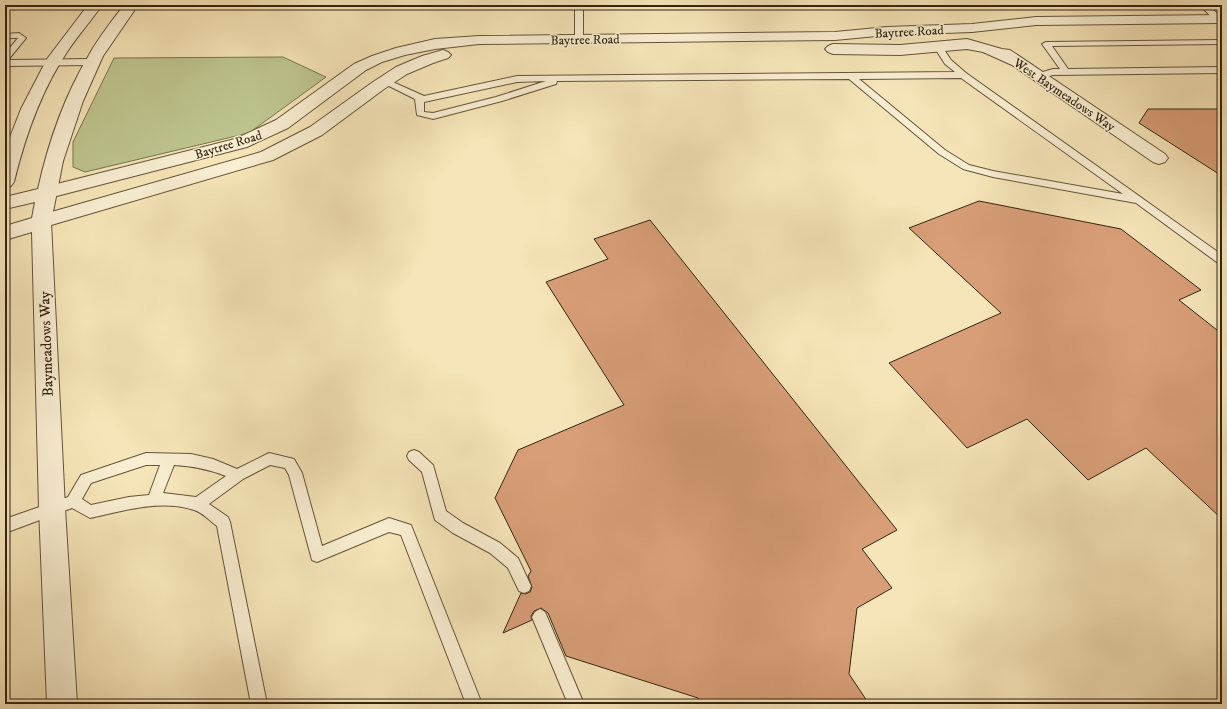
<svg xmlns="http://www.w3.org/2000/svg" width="1227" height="709" font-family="'IM FELL DW Pica',serif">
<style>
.green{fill:#bec48e;stroke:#79744f}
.building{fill:#d89e77;stroke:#342410}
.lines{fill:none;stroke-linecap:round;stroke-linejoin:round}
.service-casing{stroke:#64543a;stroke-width:2}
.minor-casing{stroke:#64543a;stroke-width:2}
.tertiary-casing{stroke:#64543a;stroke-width:2}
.service{fill:#f9eed1;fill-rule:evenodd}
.minor{fill:#f9eed1;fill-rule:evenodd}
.tertiary{fill:#f9eed1;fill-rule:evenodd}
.labels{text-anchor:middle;stroke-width:3;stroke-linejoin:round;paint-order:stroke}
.far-street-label{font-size:13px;fill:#342410;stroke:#f9eed1}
.street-label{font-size:15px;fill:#342410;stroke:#f9eed1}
</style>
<rect width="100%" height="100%" fill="#f6e5b8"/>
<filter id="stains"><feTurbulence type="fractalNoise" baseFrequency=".005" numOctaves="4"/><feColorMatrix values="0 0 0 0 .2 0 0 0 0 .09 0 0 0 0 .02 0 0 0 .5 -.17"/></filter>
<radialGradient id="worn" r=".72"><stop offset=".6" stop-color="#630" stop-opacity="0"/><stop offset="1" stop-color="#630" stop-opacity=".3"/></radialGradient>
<!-- green -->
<path class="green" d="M283,57L326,77L249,133L85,172L73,167V142L114,58Z"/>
<!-- building -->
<path class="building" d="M1148,109H1222V176L1139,123Z
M979,201L1121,229L1201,290L1179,300L1222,334V519L1146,448L1088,480L1027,419L967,448L889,363L1001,313L909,228Z
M650,220L897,530L862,549L892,588L857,608L849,674L869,704H701L698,698L566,656L548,613L541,608L534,611L531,616L532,620L503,633L521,593L525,594L530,592L532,587L528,576L531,571L495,498L518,450L624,405L546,282L608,259L594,239Z"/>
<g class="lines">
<!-- service casing -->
<g class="service-casing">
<path id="service" d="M575,5H583V39L579,41L575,39Z
M1200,5H1208L1221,17V21H1215Z
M19,33L26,38L8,60L92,59L96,62L92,65L5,66V54L18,38H5V34Z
M1222,40V44L1052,46L1068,69L1222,67V73L1053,75L1039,79L1035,76L1036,74L1053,69H1060L1042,44L1046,42Z
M935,45H941L951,60L966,73L1222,255V264L1218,263L1136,203L993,177L963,169L939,154L849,79L557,81L556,84L502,101L433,119L417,115L415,99L379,81L383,78L386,79L424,96L517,76L955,72L945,64L934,47ZM961,78L1123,194L993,171L969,165L945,150L859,79ZM546,81L496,97L433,113L424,112V102L517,82Z
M414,450L419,452L433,465L446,511L463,523L500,543L518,558L531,586L529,591L524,593L519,591L508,568L490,553L453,533L435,520L422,472L409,460L407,456L409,452Z
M146,453L191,454L213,459L237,469L269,453L294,459L302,473L322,546L389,518L411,525L482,704H466L401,535L389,532L317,562L312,560L289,475L285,468L270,465L243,479L209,504L228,517L230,522L267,704H251L217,526C210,521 202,512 194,510C160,499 123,511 90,518L72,508L5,533V519L68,497L81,475ZM146,465H160L149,495L129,497L91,505L82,499L91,483ZM174,465C192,466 208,469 226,476L196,497L163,493Z
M540,609L545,612L584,704H568L532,617L535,612Z"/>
</g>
<!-- minor casing -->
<g class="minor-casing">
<path id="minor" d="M1222,15V23L1036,25L972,32L887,35L835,40L479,44L435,49L405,55L382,62L366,70L288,128L247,147L45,199L38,197L36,193L38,189L45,187L235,139L276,120L354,64L372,56L396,48L435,39L479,36L835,32L887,27L972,24L1036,17Z
M967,39L1002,49L1010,50L1165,154L1168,158L1165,162L1159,164L1153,162L1012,65L983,52L967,49L900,55L833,54L828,52L825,49L828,46L833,44L900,45Z
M443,50L448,52L451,55L448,58L433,63L407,74L384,89L322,135L273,160L41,228L34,227L31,222L34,217L261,152L310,127L373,82L396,67L422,56Z"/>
</g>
<!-- tertiary casing -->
<g class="tertiary-casing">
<path id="tertiary" d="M88,5H102C91,21 78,35 67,52C41,91 25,137 14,182L11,186L5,188V150L21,109L47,59Z
M124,5H138L103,56L83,101L63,161L51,222L65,508L77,704H47L39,508L32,232L5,240V226L32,218L35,202L5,209V197L38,189C48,143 65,95 89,55C99,37 112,21 124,5Z"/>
</g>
<!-- service -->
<use href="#service" class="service"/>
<!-- minor -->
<use href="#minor" class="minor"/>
<!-- tertiary -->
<use href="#tertiary" class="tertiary"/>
</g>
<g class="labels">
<!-- far-street labels -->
<g class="far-street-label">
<text transform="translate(909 31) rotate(-3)" y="5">Baytree Road</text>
<text transform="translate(585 39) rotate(-1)" y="5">Baytree Road</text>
<text transform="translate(1065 94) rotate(34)" y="5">West Baymeadows Way</text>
<text transform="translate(228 144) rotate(-17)" y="5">Baytree Road</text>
</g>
<!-- street labels -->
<g class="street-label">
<text transform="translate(46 344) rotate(-92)" y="5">Baymeadows Way</text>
</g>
</g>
<!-- margin -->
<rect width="1227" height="709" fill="none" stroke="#f6e5b8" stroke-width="20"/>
<rect x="6" y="6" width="1215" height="697" fill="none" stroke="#342410" stroke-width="2"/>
<rect x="10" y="10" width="1207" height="689" fill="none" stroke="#342410"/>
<rect width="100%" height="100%" filter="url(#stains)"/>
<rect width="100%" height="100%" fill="url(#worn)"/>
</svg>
